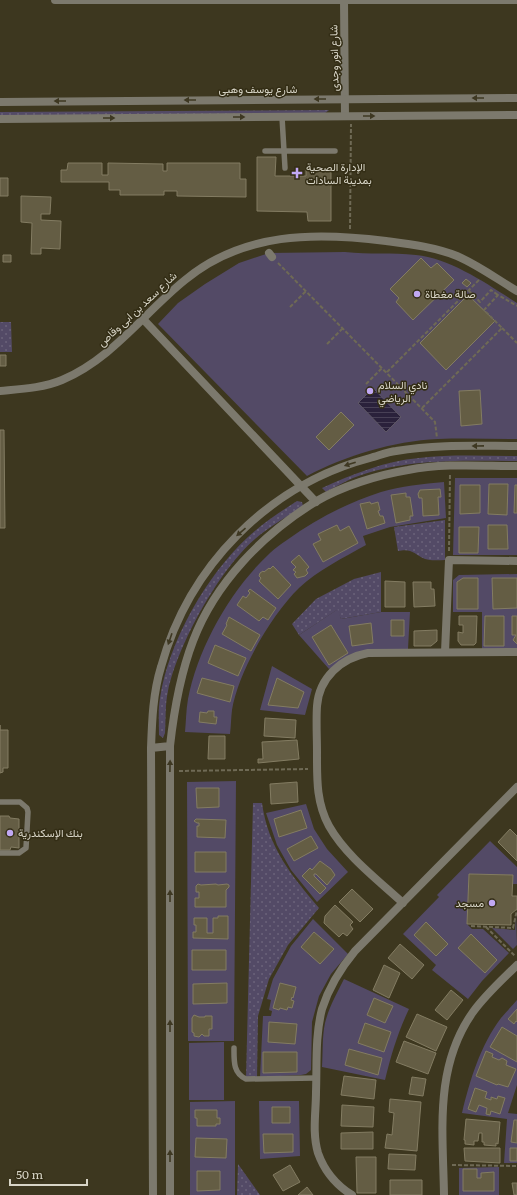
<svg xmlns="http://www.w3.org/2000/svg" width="517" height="1195" font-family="Literata,Vazirmatn,serif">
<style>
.park{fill:url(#park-dots)}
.garden{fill:#534a66}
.water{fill:url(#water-rules);stroke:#5e5765}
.building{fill:#645d44;stroke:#837c62}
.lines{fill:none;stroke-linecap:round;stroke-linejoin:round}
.path{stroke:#6f6a55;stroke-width:2;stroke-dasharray:4 2;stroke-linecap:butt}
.service{stroke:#7c796d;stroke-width:5.5}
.pedestrian{stroke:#7c796d;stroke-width:8}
.minor{stroke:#7c796d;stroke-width:8}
.tertiary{stroke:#7c796d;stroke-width:8}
.oneway{fill:#3e3822}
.poi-dot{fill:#c1a8f3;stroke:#332d15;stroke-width:1.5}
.labels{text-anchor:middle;stroke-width:3;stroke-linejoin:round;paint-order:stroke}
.street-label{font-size:11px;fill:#d8d5c7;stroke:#332d15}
.poi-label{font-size:11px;fill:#d8d5c7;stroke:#332d15;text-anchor:start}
</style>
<defs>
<pattern id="park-dots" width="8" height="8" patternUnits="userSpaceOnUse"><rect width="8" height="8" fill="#534a66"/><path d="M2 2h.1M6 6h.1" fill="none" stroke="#6b637a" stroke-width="1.8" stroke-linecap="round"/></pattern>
<pattern id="water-rules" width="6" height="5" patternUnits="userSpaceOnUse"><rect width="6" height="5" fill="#2a213b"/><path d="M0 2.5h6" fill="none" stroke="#484056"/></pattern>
</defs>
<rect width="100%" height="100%" fill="#3d371f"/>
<!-- park -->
<path class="park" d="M329,110L319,118L0,119V112Z
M0,322H11L12,352H0Z
M517,456V461C462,461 406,458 353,478C344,482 335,487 326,492L322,488C353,474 385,461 419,458C451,454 485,456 517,456Z
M297,501L302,502L303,506C287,517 270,526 255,539C219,570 178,644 168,691C165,704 166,719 165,733L163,738L159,735C159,722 158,710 160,698C169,641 206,576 248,537C263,523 280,512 297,501Z
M445,520V560C439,560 431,561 425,559C414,554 412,548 398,551L394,527Z
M381,572V612L341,619L337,610L299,635L292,624L316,599L354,579Z
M253,803H262C268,847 291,875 319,908L288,945L269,979L258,1016L257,1078H246Z
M238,1164L260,1195H237Z"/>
<!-- garden -->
<path class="garden" d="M345,252C369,255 392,252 416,255C450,258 489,285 517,303V439C491,439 464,438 438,439C393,441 345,456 307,476L158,324L178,303L205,284L239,263L269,253Z
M455,478H517V555H453Z
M444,482L446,518L390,527L363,536L366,545C343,558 318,570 299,588C272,614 238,672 232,710C231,718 231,726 230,734L185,732C186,722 186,710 188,699C198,647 231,589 270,553C275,548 281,544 287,540C316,519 347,503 381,492C401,486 423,484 444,482Z
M517,574V650H482V612H453V580L459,575Z
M338,609L341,619L381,612H410L408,649L353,655L329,669L299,635Z
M272,666L312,689L305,715L260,710Z
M236,781L234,1041H188L187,782Z
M306,804L314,829L327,849L348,872L317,902L291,870L277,845L266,813Z
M490,841L517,867V884H513V875L469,874L467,924L472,929H483L509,953L482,981L468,999L432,970L436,965L403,934L439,897L437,895Z
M516,914L517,945L513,949L492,928L515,930Z
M313,919L348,954L331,974L319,996L312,1022L311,1070L306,1074L301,1075L260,1077L263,1016H271L272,1011L269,1010L271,1000L267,999L273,979L291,946Z
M344,979L409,1009C398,1032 391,1055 385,1080L322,1067C323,1052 322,1037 325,1023C329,1007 337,993 344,979Z
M517,1000V1085L508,1113L517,1114V1163H504L507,1119L462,1113C470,1080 480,1046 501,1018C506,1012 512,1006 517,1000Z
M224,1042V1100H189V1043Z
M235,1101V1195H190V1102Z
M259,1101H299L300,1156L260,1159Z
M499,1167V1195H459V1168Z"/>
<!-- water -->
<path class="water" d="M373,388L401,417L386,432L358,403Z"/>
<!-- building -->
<path class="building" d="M257,157H276L275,176H306V170H331V221H308L307,212L257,211Z
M68,163H102V175H108V163L163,164V171H167V163H240V179H246V197L177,196V191H164V195H120V190H109V182H61V170H67Z
M0,178H8V196H0Z
M21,196L51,197L50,214H41V220L61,221L60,249L41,248V254H31L32,223L21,222Z
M3,255H11V262H3Z
M421,258L431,268L437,263L454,280L413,320L396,302L399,298L390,289Z
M466,279L471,283L467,287L462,283Z
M468,295L495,321L446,370L420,343Z
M0,355H6V366H0Z
M480,390L482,424L461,426L459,391Z
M341,412L354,425L329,450L316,437Z
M0,430H4L5,528H0Z
M489,484H508L507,515L488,514Z
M460,485H480V513L460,514Z
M515,485H517V513H514Z
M440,489L441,497H438L439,515L423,516L422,498H419L418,494L420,490Z
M406,493V497H410L413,516H410V520L396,523L391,495Z
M370,502L371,504L378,502L380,510L378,511L380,516H383L385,523L367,529L360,504Z
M337,525L340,531L349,526L358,543L323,562L313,544L321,540L318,534Z
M488,525H507L508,549H488Z
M459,527H479L478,553H459Z
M299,555L309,567L306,570L308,573L305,576L297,578L294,574L296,572L293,570L296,567L291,562Z
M273,566L291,585L278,599L259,581L261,578L259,576L260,573L263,571L264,572L269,568L270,569Z
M463,578H478V609H457V582Z
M492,578H517V608L493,609Z
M385,581L405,582V607H385Z
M413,582H431V589H434L435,606L414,607Z
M250,589L276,608L268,620L263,617L259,621L237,605L243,596L246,598L250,593L248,591Z
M459,616H477L476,643L474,645H461L458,641V632L463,633V625H459Z
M485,616H504V646H484Z
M512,616H517V644L513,640L516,635H512Z
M229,617L260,635L251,651L222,634L227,625L226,624Z
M391,620H404V636H391Z
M371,623L373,643L352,646L349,626Z
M331,625L348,653L329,665L312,637Z
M437,630V641L431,646H414V631Z
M215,645L246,658L238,676L208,663Z
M202,678L234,686L230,702L197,693Z
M277,678L304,692L298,708L268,705Z
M208,711H214V717H217L216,724L199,722L200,712L207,713Z
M265,718L296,720L295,738L264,736Z
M0,725V730H8V768H3V772L0,773Z
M209,736H225V759H208Z
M297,740L299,759L258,763V759H263L262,742Z
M297,782L298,802L271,804L270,784Z
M196,788H219V807L197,808Z
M301,810L307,828L279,837L274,819Z
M0,816H9L10,818L19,819V848L11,847L10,850H0Z
M196,819L226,820L225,838L197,837V826H199V823H197L194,821Z
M510,829L517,836V861L498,842Z
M311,836L318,848L294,861L287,849Z
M195,852H226V872H195Z
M320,861L331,869L335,875L327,885L316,874H314V876L326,888L320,894L302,876L310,868L312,870Z
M469,874L513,875L512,896H517V909L511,914V925L467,924Z
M198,884L201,885L216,884L218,885L227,884L229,885V887L226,890V907H195V898H199V892H196V886Z
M352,889L373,909L360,922L339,902Z
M335,905L353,922L350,925L353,929L347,936L343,933L339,937L324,923L325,916Z
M218,916H228V939L193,938V932H196V925H194V918H207V933H213V918H218Z
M426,922L448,944L436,956L414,935Z
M314,932L334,949L320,964L301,947Z
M471,934L497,960L485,973L458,948Z
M400,944L424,965L412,979L388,958Z
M192,950H226V970H192Z
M384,965L400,973L389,998L373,990Z
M227,983V1003L193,1004V984Z
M280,983L296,987L293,998L292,997L291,1000L294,1001L292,1008L288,1007L287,1010L280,1008L279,1010L273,1008Z
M451,990L463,1000L447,1020L435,1010Z
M374,998L393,1006L385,1023L367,1015Z
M517,1009V1022L516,1021L514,1024L508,1019Z
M417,1014L447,1027L436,1051L406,1037Z
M194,1015L199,1017H205V1016H212V1029H209V1036H204L202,1034L199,1037L194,1036V1033L192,1032V1018Z
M269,1022L297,1024L295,1044L268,1042Z
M365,1023L391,1032L384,1052L358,1043Z
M502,1027L517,1036V1062L490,1047Z
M404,1041L436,1053L428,1074L396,1062Z
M349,1049L382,1058L378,1075L345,1065Z
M486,1051L493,1054L492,1057L499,1060L502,1058L507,1061L506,1065L516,1069L508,1087L498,1084L497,1085L476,1076Z
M263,1052H297V1072L263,1073Z
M344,1076L376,1080L374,1099L341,1095Z
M412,1077L426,1079L423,1096L409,1094Z
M475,1088L487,1092L485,1098L491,1100V1097L497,1099L498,1096L505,1098L500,1114L491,1111L490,1115L486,1114L487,1108L479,1105L476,1112L468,1109Z
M390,1099L421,1102L417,1151L385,1148L387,1134L392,1135L394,1113L389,1112Z
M342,1105L374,1107L373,1127L341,1126Z
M272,1107H290V1123H272Z
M195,1110H217V1118H220V1124H216V1126H197V1118H195Z
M466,1119L500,1122L498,1144L496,1143V1146L484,1145V1142H482V1133H479L478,1141H474V1145L465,1144V1140H464Z
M514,1120H517V1143L511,1142Z
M373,1132V1149H341V1133Z
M263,1134H293V1152L264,1153Z
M196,1138L227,1139L226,1158L195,1157Z
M464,1148H500V1163L465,1161Z
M510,1148H517V1161H510Z
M389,1154L416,1155L415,1170L388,1169Z
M356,1157H376V1193H357Z
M290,1165L300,1182L283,1191L273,1175Z
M463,1169H477V1178H481V1173L494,1172V1191H463Z
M197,1171H220V1190L197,1191Z
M390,1180H422V1195H390Z
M512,1183H517V1195H514Z
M307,1187L313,1195H298Z"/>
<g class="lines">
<!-- path -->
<path class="path" d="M350,229L351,124
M278,263L435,422L437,438
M469,291L480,302L491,290L498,295
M290,307L306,291
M502,328L517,343
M327,344L343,328
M387,372L480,279
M366,384L382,368
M422,408L502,328L484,310L498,295L517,306
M449,551L450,474
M179,771L308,769
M471,926L513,928L517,910
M486,927L515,956
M452,1165L517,1166"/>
<!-- service -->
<path class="service" d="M282,117L285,168
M265,151H335
M0,802H20L27,808L28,812L26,848L19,853H0
M234,1048C234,1061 233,1073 246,1079L316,1078"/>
<!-- pedestrian -->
<path class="pedestrian" d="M269,253L272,257"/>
<!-- minor -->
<path class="minor" d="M55,0H517
M344,0L345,116
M142,318L316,502
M445,652L449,560L517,561
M403,903C378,880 346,856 329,826C316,802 317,778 317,752C317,737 316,721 317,706C319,678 341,658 368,653L517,652
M352,1195C336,1185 324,1170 318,1153C312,1133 316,1112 316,1092C317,1064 315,1036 322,1009C329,987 340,969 355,951L517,787
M444,1195C443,1131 434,1067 473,1012C486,994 502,980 517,965"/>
<!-- tertiary -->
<path class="tertiary" d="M0,102L517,98
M0,119L517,115
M0,391C21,389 43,388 62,380C112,359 144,313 185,280C243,232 315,232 386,241C409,244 435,247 457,256C478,265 497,279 517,291
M151,748L170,746
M153,1195L151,748C152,720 153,693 161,667C189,566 268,485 370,458C378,456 387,452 396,451C436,444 477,446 517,446
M170,1195V746C174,710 180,675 193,641C215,583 263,534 315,502C342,486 378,475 408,470C444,463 481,466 517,466"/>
</g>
<!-- one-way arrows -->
<defs><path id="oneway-solid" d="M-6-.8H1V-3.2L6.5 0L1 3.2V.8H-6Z"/></defs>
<g class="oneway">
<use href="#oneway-solid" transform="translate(478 98) rotate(180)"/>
<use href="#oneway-solid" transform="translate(320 99) rotate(180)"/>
<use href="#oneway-solid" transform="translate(190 100) rotate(180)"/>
<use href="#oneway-solid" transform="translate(60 101) rotate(180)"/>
<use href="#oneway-solid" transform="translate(369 116)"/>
<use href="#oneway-solid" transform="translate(239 117)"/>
<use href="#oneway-solid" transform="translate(109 118)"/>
<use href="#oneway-solid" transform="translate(478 446) rotate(179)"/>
<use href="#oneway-solid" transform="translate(350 464) rotate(162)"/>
<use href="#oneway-solid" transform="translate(241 532) rotate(139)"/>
<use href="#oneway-solid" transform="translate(170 639) rotate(109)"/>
<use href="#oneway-solid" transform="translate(170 766) rotate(-89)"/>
<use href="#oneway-solid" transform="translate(170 896) rotate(-90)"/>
<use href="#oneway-solid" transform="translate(170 1026) rotate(-90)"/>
<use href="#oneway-solid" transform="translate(170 1156) rotate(-90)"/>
</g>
<!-- markers -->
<g class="poi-dot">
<path d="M295 167h4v4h4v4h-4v4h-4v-4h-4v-4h4z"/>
<circle cx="417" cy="294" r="4"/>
<circle cx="370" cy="391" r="4"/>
<circle cx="10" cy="833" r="4"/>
<circle cx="492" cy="903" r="4"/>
</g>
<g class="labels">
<!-- street labels -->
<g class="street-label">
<text transform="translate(334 58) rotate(-91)" y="4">شارع انور وجدى</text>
<text x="258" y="93">شارع يوسف وهبى</text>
<text transform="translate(137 309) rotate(-43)" y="4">شارع سعد بن ابى وقاص</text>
</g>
<!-- poi labels -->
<g class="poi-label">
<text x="306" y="171">الإدارة الصحية<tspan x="306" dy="13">بمدينة السادات</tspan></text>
<text x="425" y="298">صالة مغطاة</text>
<text x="378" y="389">نادي السلام<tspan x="378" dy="13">الرياضي</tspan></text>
<text x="18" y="837">بنك الإسكندرية</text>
<text x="484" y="907" text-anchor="end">مسجد</text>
</g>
</g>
<!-- scale -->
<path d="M10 1179v6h77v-6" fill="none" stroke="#d8d5c7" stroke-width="2"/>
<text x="16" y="1179" font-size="12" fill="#d8d5c7" stroke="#332d15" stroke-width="3" paint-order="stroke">50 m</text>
</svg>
